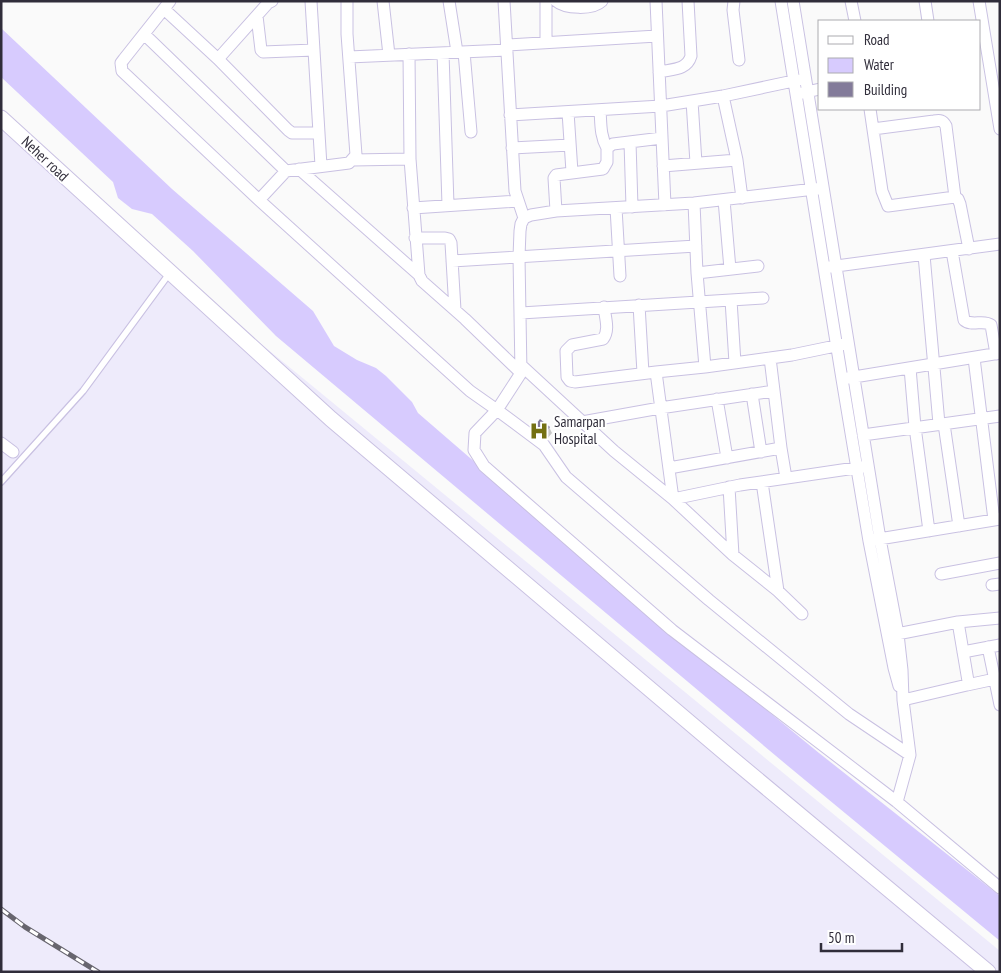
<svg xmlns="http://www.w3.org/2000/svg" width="1001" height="973" font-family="'PT Sans Narrow',sans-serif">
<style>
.built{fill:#eeebfb}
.water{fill:#d7cbfe}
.shadow{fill:#0003}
.building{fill:#837b9a}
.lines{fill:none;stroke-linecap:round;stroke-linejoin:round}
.service-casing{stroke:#c9c1e2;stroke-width:8}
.minor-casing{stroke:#c9c1e2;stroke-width:13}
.tertiary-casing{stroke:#c9c1e2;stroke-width:17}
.service{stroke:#fff;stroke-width:5.5}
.minor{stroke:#fff;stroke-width:11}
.tertiary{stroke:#fff;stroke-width:15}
.rail-casing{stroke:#67656e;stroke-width:5}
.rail{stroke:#fff;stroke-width:3;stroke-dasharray:9;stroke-linecap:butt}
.labels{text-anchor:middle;stroke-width:4;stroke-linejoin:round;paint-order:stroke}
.street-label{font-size:15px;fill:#302d3a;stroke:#fff}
.poi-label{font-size:15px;fill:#302d3a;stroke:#fff;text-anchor:start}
</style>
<rect width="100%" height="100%" fill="#fafafa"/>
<!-- built -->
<path class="built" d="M1,113L159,260L1000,951V972H1Z"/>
<!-- water -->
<path class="water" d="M1,28L172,189L313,311L334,346L357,360L376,368L386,376L412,402L418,413L670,631L819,753L1000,896V941L788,766L276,336L193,251L152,214L132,209L118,198L113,182L1,77Z"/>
<!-- shadow -->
<path class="shadow" d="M549,427L552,433L542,445L534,438Z"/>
<!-- building -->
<path class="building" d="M540,419L550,427L539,440L529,433Z"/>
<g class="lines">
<!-- service casing -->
<g class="service-casing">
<path id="service" d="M1,482L83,391L169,274"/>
</g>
<!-- minor casing -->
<g class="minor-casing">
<path id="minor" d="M170,1L124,59L121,63L122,71L259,200L470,391L497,410L475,433L474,450L484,466L672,630L897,802L1000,888
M311,1L321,166
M383,1L389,55
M449,1L457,52
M504,1L515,191L524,218
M546,1V42
M556,1C565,9 593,10 602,1
M656,1L665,205
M734,1L733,10L739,60
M781,1L842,379L869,541L894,668L899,686
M793,1L880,539L898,634L902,670L903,700L910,755L897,802
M851,1L855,21
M925,1L928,21
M979,1L1000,129
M164,9L218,59L288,130L292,133H319
M257,16L261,50L263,52L314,50
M144,34L286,171
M507,45L657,36
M464,52L471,132
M443,53L448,205
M409,54L410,159L419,275L422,281L465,319L521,373
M349,57L507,50
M218,59L268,3L272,1
M659,72C673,69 687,70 691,56L688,1
M802,93L820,89
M723,96L737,160L742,198
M692,101L696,163
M870,109L882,191L888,206L955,197L958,199L960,204L969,249
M600,110C601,123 600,136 607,148
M568,112L572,172
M510,115L661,106L723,96L798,80
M873,129L934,121C940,120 943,120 946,126L955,197
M630,142L632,207
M512,148L570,145
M353,160L410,159
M663,166L737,160
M299,169L419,275
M823,188L694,203L556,211L531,215L524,218L521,224L520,231L519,257L521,373L497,410L544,445L566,477L709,600L849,714L910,755
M259,200L286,171L349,163L356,155L347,34V1
M724,200L730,269
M694,203L697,273L705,367L792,355L845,344
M413,208L518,201
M616,208L620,276
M556,211L554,178L556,175L603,169L607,162V148L613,144L662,138
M415,238H445L449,239L451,243L455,310
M952,251L964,320C972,327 983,319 991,325L996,354
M924,255L939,424
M452,261L696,246
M829,267L1000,244
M697,273L758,266
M731,300L735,363
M639,305L643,373
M604,307C605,317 610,330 603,339L572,345L566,351L567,377L570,381L575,382L656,372
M521,313L763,298
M770,358L781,448L786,478
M974,358L994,520
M522,366L614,451L673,499L733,555L778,591L802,614
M705,367L656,372L673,499L740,485L862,467
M910,368L915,427L929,531
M848,378L1000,353
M752,394L761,452
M717,399L727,458
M582,422L660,408L774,391
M944,424L959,526
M863,435L1000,416
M1,443L13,452
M669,468L781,448
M762,482L778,591
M729,487L733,555
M873,540L1000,519
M941,574L1000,563
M992,585L1000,584
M892,635L958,622L1000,618
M988,647L1000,705
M963,652L1000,645
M967,685L995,679
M903,700L967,685L968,681L958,622"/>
</g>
<!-- tertiary casing -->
<g class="tertiary-casing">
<path id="tertiary" d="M1,118L331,419L730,757L988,972"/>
</g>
<!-- service -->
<use href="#service" class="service"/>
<!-- minor -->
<use href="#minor" class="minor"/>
<!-- tertiary -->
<use href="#tertiary" class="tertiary"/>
<!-- rail casing -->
<g class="rail-casing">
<path id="rail" d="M1,909L25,927L98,972"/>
</g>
<!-- rail -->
<use href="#rail" class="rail"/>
</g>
<!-- icons -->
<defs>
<g id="hospital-bare" transform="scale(1.5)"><path d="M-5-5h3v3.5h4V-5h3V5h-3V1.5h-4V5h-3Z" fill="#747012" stroke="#fff" stroke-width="2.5" paint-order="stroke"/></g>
</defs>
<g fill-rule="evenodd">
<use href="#hospital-bare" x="539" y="431"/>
</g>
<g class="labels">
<!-- street labels -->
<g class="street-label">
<text transform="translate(45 159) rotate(43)" y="5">Neher road</text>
</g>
<!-- poi labels -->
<g class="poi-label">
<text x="554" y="427">Samarpan<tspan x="554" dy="17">Hospital</tspan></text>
</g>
</g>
<!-- border -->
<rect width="1001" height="973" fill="none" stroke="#302d3a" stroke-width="5"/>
<!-- legend -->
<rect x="818" y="20" width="162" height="90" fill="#ffffff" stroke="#acabb0"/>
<rect x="828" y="36" width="25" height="8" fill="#ffffff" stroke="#acabb0"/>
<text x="864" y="45" font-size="15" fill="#302d3a">Road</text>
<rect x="828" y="58" width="25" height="15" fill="#d7cbfe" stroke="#acabb0"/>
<text x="864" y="70" font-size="15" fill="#302d3a">Water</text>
<rect x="828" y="82" width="25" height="15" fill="#837b9a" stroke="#acabb0"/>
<text x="864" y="95" font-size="15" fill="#302d3a">Building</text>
<!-- scale -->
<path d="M821 943v8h81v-8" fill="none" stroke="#302d3a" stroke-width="2.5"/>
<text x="828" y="943" font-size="15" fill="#302d3a" stroke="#ffffff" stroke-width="4" paint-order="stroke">50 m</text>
</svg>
